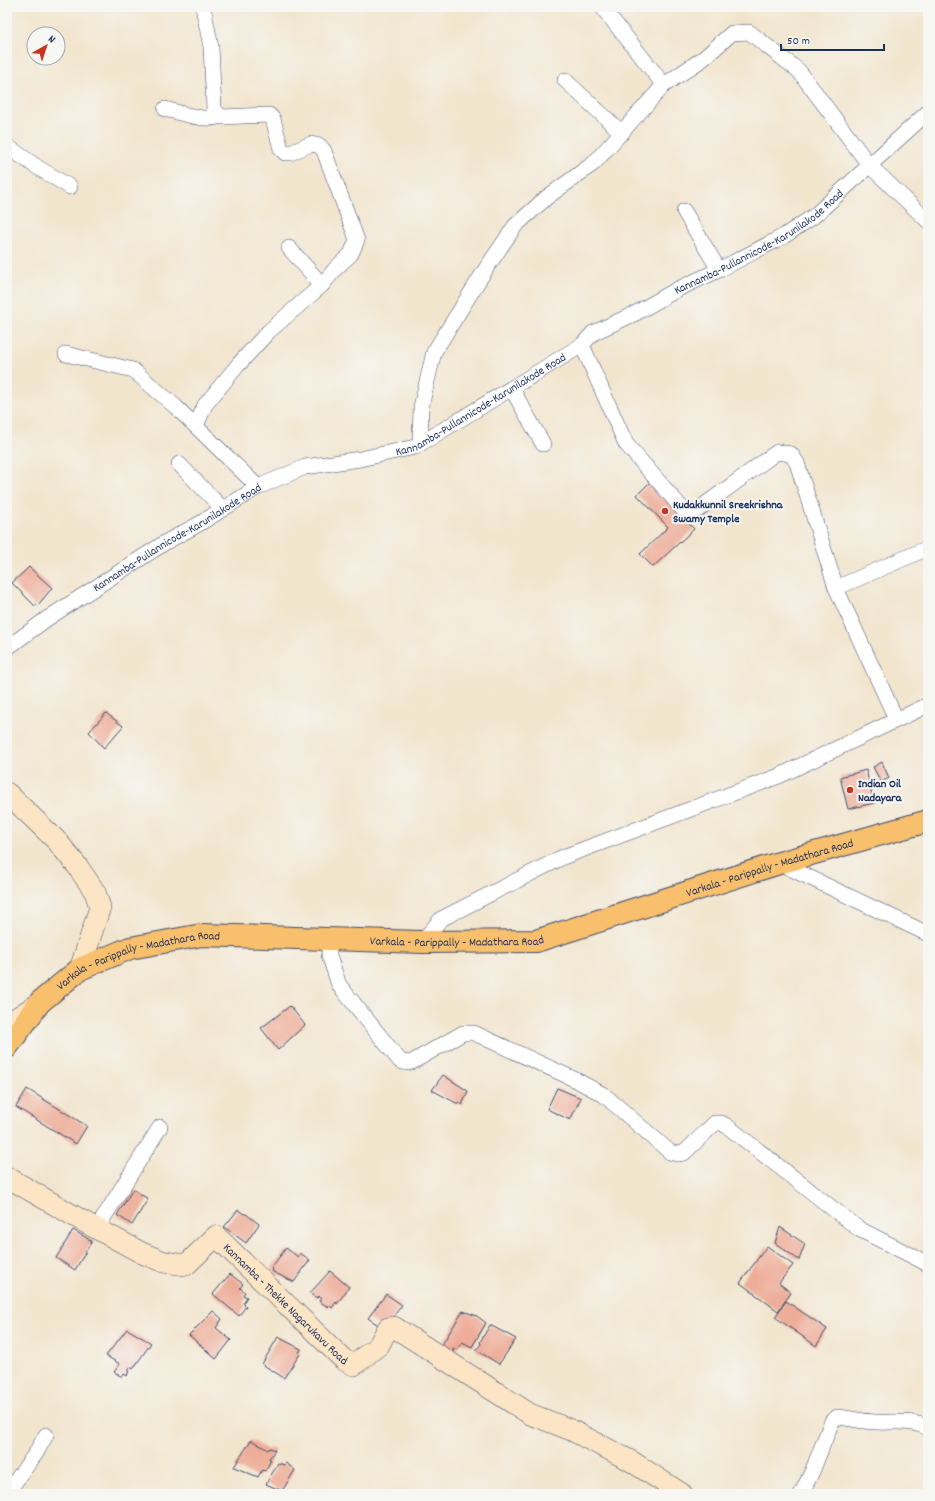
<svg xmlns="http://www.w3.org/2000/svg" width="935" height="1501" font-family="Dekko,sans-serif">
<style>
.building{fill:#eead99}
.lines{fill:none;stroke-linecap:round;stroke-linejoin:round}
.street-casing{stroke:#3b4a6f;stroke-width:16}
.secondary-casing{stroke:#3b4a6f;stroke-width:22}
.primary-casing{stroke:#3b4a6f;stroke-width:24}
.street{stroke:#fff;stroke-width:15}
.secondary{stroke:#fce5c4;stroke-width:21}
.primary{stroke:#f8bf6c;stroke-width:22}
.poi-dot{fill:#c8321e;stroke:#f6f6f2;stroke-width:1.5}
.labels{text-anchor:middle;stroke-width:4;stroke-linejoin:round;paint-order:stroke}
.street-label{font-size:12px;fill:#1b2f5e;stroke:#f6f6f2}
.poi-label{font-size:12px;font-weight:bold;fill:#1b2f5e;stroke:#f6f6f2;text-anchor:start}
</style>
<rect width="100%" height="100%" fill="#f6f6f2"/>
<filter id="ink" filterUnits="userSpaceOnUse"><feTurbulence type="fractalNoise" baseFrequency=".025" numOctaves="2"/><feDisplacementMap in="SourceGraphic" scale="8" xChannelSelector="R" yChannelSelector="G"/><feConvolveMatrix kernelMatrix="1 2 1 2 8 2 1 2 1" color-interpolation-filters="sRGB"/></filter>
<filter id="wash" filterUnits="userSpaceOnUse"><feTurbulence type="fractalNoise" baseFrequency=".012" numOctaves="4" result="noise"/><feDisplacementMap in="SourceGraphic" scale="16" xChannelSelector="R" yChannelSelector="G"/><feGaussianBlur stdDeviation="0.9" result="paint"/><feColorMatrix in="noise" values="0 0 0 0 0 0 0 0 0 0 0 0 0 0 0 0 0 1.4 0 .05"/><feComposite in="paint" operator="in"/></filter>
<g filter="url(#wash)">
<rect width="100%" height="100%" fill="#f2e5ce"/>
<g id="blocks">
<!-- building -->
<path class="building" d="M650,482L694,529L653,567L640,554L668,527L637,495Z
M29,567L52,588L38,605L37,604L35,606L12,583Z
M106,713L123,726L104,748L89,732Z
M882,762L889,778L881,782L873,767Z
M866,770L874,803L848,809L840,777Z
M290,1006L305,1025L278,1050L261,1028Z
M443,1075L468,1091L462,1105L458,1102V1104L432,1090Z
M557,1088L581,1098L570,1120L547,1109Z
M27,1089L87,1126L76,1144L16,1107Z
M133,1189L148,1199L132,1225L117,1215Z
M238,1210L244,1214H246L259,1224L246,1243L224,1227Z
M780,1227L805,1244L799,1260L775,1243Z
M73,1230L92,1241L75,1270L56,1258Z
M767,1246L793,1265L779,1283L791,1293L778,1311L740,1283Z
M286,1248L298,1257L300,1253L310,1260L294,1282L273,1272L272,1267Z
M330,1271L349,1287L337,1304L336,1302L332,1308L329,1305L328,1307L319,1301L321,1298L319,1296L317,1298L310,1293Z
M230,1274L243,1284L240,1288L245,1292L243,1295L247,1297L243,1303L246,1306L239,1316L213,1294Z
M386,1294L402,1305L384,1329L368,1318Z
M786,1301L827,1329L816,1346L775,1317Z
M213,1311L222,1319L216,1328L231,1340L216,1359L189,1335Z
M463,1311L477,1316L486,1323L472,1347L462,1342L457,1350L453,1348V1352L441,1346Z
M490,1325L516,1339L499,1364L476,1350L481,1344L480,1342Z
M127,1329L151,1343L133,1369L130,1367L127,1376L124,1374L122,1377L114,1372L120,1364L106,1356Z
M278,1337L301,1349L299,1353L300,1354L284,1378L262,1364Z
M251,1440L268,1450L270,1448L275,1450L269,1459L271,1460L265,1471L262,1470L258,1477L234,1467Z
M278,1463L284,1465L286,1463L295,1470L282,1491L266,1484Z"/>
</g>
</g>
<g filter="url(#ink)">
<use href="#blocks" fill-opacity="0" stroke="#3b4a6f" stroke-width="1"/>
<g class="lines">
<!-- street casing -->
<g class="street-casing">
<g id="street">
<path d="M602,7L664,85"/>
<path d="M565,80L622,133"/>
<path d="M165,109C178,112 207,123 219,116"/>
<path d="M7,146L37,167L70,187"/>
<path d="M684,211L719,270"/>
<path d="M289,248L322,285"/>
<path d="M582,345L626,444L686,513L699,509L777,452L791,454L797,463L836,588L896,719"/>
<path d="M66,354L133,370L176,407L258,487"/>
<path d="M512,389L543,444"/>
<path d="M196,426L205,405L238,365L268,332L322,285L336,268L351,254L357,240L324,151L320,146L311,144L290,153H285L281,149L273,119L269,115L221,117L214,109L211,47L203,7"/>
<path d="M420,444L421,407L434,352L487,267L515,226L546,198L594,163L664,85L704,58L732,33L749,32L799,71L870,166L928,221"/>
<path d="M179,464L223,509"/>
<path d="M836,588L928,548"/>
<path id="s1" d="M7,648L48,618L166,542L199,524L258,487L305,467L360,459L415,447L582,345L593,333L636,313L678,289L719,270L784,236L814,216L928,112"/>
<path d="M779,863L928,934"/>
<path d="M329,939V955L339,985L400,1061L407,1063L412,1062L463,1033H474L576,1080L604,1095L670,1152L677,1154L684,1153L715,1123H721L727,1126L859,1229L928,1264"/>
<path d="M422,942L441,919L563,857L779,776L928,705"/>
<path d="M97,1228L160,1127"/>
<path d="M7,1493L36,1453L46,1435"/>
<path d="M801,1494L812,1472L832,1421L837,1417C850,1418 863,1422 876,1422C895,1423 911,1419 928,1428"/>
</g>
</g>
<!-- secondary casing -->
<g class="secondary-casing">
<g id="secondary">
<path d="M7,793L57,841L78,867L95,892L100,907L80,969"/>
<path d="M7,1024L38,1004"/>
<path id="s2" d="M7,1177L88,1224L142,1253L164,1262L186,1265L216,1236L344,1360L354,1365L379,1345L388,1328L394,1327L530,1414L571,1430L631,1461L682,1494"/>
</g>
</g>
<!-- primary casing -->
<g class="primary-casing">
<g id="primary">
<path id="s3" d="M7,1047L40,1002L80,969L130,948L202,935L422,942L536,941L779,863L928,821"/>
</g>
</g>
<!-- street -->
<use href="#street" class="street"/>
<!-- secondary -->
<use href="#secondary" class="secondary"/>
<!-- primary -->
<use href="#primary" class="primary"/>
</g>
</g>
<!-- markers -->
<g class="poi-dot">
<circle cx="665" cy="511" r="4"/>
<circle cx="850" cy="790" r="4"/>
</g>
<g class="labels">
<!-- street labels -->
<g class="street-label">
<text dy="4" stroke="none"><textPath href="#s1" startOffset="863">Kannamba-Pullannicode-Karunilakode Road</textPath></text>
<text dy="4" stroke="none"><textPath href="#s1" startOffset="539">Kannamba-Pullannicode-Karunilakode Road</textPath></text>
<text dy="4" stroke="none"><textPath href="#s1" startOffset="203">Kannamba-Pullannicode-Karunilakode Road</textPath></text>
<text dy="4" stroke="none"><textPath href="#s3" startOffset="814">Varkala - Parippally - Madathara Road</textPath></text>
<text dy="4" stroke="none"><textPath href="#s3" startOffset="490">Varkala - Parippally - Madathara Road</textPath></text>
<text dy="4" stroke="none"><textPath href="#s3" startOffset="166">Varkala - Parippally - Madathara Road</textPath></text>
<text dy="4" stroke="none"><textPath href="#s2" startOffset="340">Kannamba - Thekke Nagarukavu Road</textPath></text>
</g>
<!-- poi labels -->
<g class="poi-label">
<text x="673" y="508">Kudakkunnil Sreekrishna<tspan x="673" dy="14">Swamy Temple</tspan></text>
<text x="858" y="787">Indian Oil<tspan x="858" dy="14">Nadayara</tspan></text>
</g>
</g>
<!-- margin -->
<rect width="935" height="1501" fill="none" stroke="#f6f6f2" stroke-width="24"/>
<!-- north arrow -->
<g transform="translate(46 46) rotate(39)"><circle r="19" fill="#f6f6f2" stroke="#9ea6b7"/>
<path d="M0-3L7 15L0 10L-7 15Z" fill="#c8321e"/>
<text y="-6" font-size="11" font-weight="bold" text-anchor="middle" fill="#1b2f5e">N</text>
</g>
<!-- scale -->
<path d="M781 44v6h103v-6" fill="none" stroke="#1b2f5e" stroke-width="2"/>
<text x="787" y="44" font-size="12" fill="#1b2f5e" stroke="#f6f6f2" stroke-width="3" paint-order="stroke">50 m</text>
</svg>
